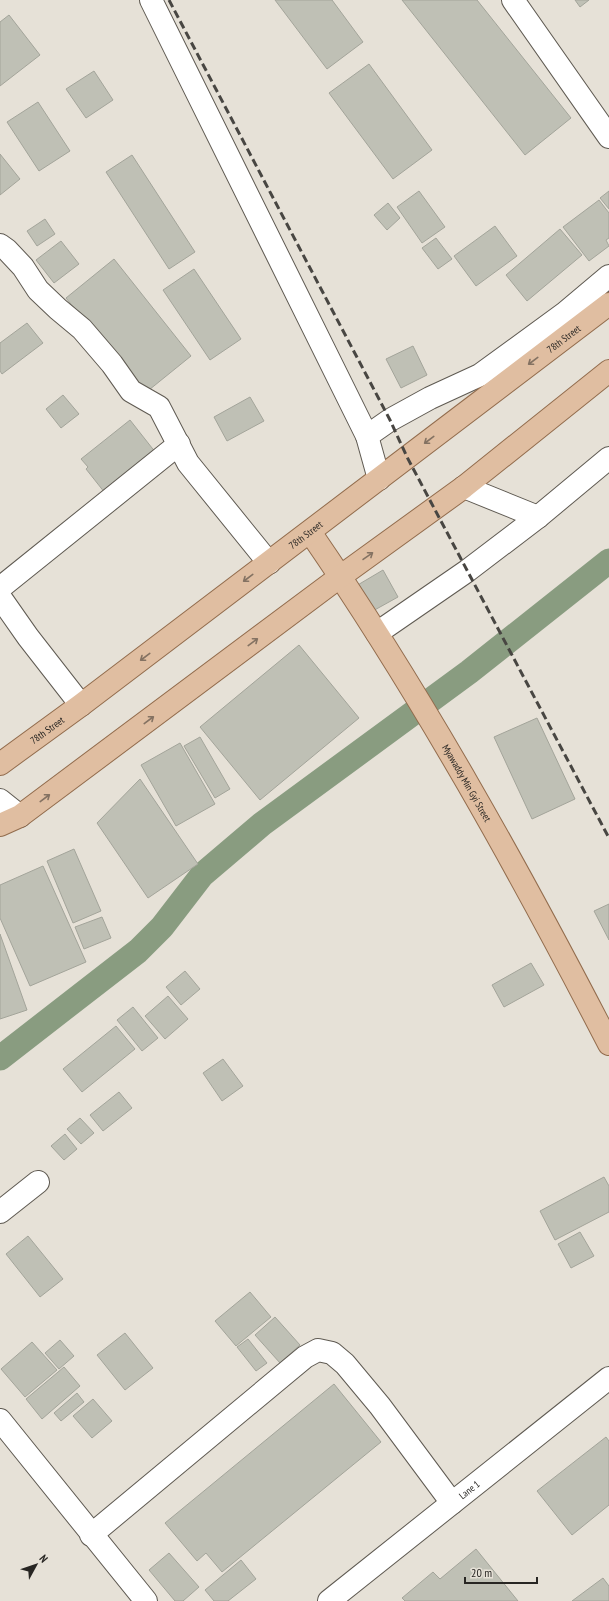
<svg xmlns="http://www.w3.org/2000/svg" width="609" height="1601" font-family="'PT Sans Narrow',sans-serif">
<style>
.lines{fill:none;stroke-linecap:round;stroke-linejoin:round}
.canal{stroke:#899c80;stroke-width:25}
.building{fill:#bfc0b5;stroke:#a3a49a}
.minor-casing{stroke:#5f5a52;stroke-width:24}
.major-casing{stroke:#926c4d;stroke-width:24}
.minor{stroke:#fff;stroke-width:22}
.major{stroke:#e0bea1;stroke-width:22}
.rail{stroke:#484642;stroke-width:3;stroke-dasharray:8 4;stroke-linecap:butt}
.oneway{stroke:#847262}
.labels{text-anchor:middle;stroke-width:3;stroke-linejoin:round;paint-order:stroke}
.street-label{font-size:10px;fill:#282623;stroke:#e6e1d7}
</style>
<rect width="100%" height="100%" fill="#e6e1d7"/>
<g class="lines">
<!-- canal -->
<path class="canal" d="M0,1058L138,951L162,927L202,875L262,824L469,672L609,561"/>
</g>
<!-- building -->
<path class="building" d="M275,0H332L363,42L327,69Z
M402,0H477L571,118L525,155Z
M575,0H589L580,7Z
M9,15L40,55L0,86V22Z
M369,64L432,150L393,179L329,93Z
M94,71L113,100L86,118L66,89Z
M38,102L70,151L39,171L7,122Z
M0,154L20,179L0,195Z
M132,155L195,252L169,269L106,172Z
M419,191L445,227L422,243L397,207Z
M609,191V209L600,198Z
M599,200L609,213V238L606,240L609,246L589,261L563,227Z
M388,203L400,218L387,230L374,215Z
M45,219L55,234L37,246L27,231Z
M495,226L517,256L476,286L454,256Z
M560,229L582,255L527,301L506,275Z
M436,238L452,259L438,269L422,248Z
M61,241L79,264L54,283L36,260Z
M114,259L191,356L144,394L66,298Z
M194,269L241,339L210,360L163,290Z
M27,323L43,343L2,374L0,371V343Z
M413,346L427,375L401,388L386,359Z
M63,395L79,414L61,428L46,409Z
M250,397L264,421L227,441L214,417Z
M130,420L156,453L105,493L86,469L88,467L81,459Z
M383,570L398,597L371,612L356,586Z
M299,645L359,718L260,800L200,727Z
M537,718L575,799L532,819L494,737Z
M200,737L230,789L215,798L184,746Z
M180,743L215,804L176,826L141,765Z
M140,779L198,864L148,898L97,823Z
M74,849L101,911L73,923L47,861Z
M43,866L86,962L30,986L0,918V885Z
M609,904V940L594,911Z
M102,917L111,938L84,949L75,927Z
M0,934L27,1010L0,1019Z
M531,963L544,985L504,1007L492,985Z
M185,971L200,989L181,1005L166,987Z
M168,996L188,1019L165,1039L145,1016Z
M133,1007L158,1038L142,1051L117,1020Z
M116,1026L135,1049L82,1092L63,1069Z
M223,1059L243,1086L222,1101L203,1073Z
M119,1092L132,1108L103,1131L90,1115Z
M80,1118L94,1133L81,1144L67,1129Z
M65,1134L77,1149L64,1160L51,1146Z
M604,1177L609,1186V1212L555,1240L540,1211Z
M580,1232L594,1256L571,1268L558,1244Z
M28,1236L63,1279L40,1297L6,1254Z
M250,1292L271,1317L236,1346L215,1321Z
M275,1317L300,1345L280,1363L255,1335Z
M125,1333L153,1368L125,1390L97,1355Z
M248,1339L267,1363L256,1371L237,1347Z
M60,1340L74,1356L59,1369L45,1353Z
M32,1342L57,1370L25,1397L1,1369Z
M64,1367L80,1386L42,1419L26,1399Z
M334,1384L381,1442L222,1572L206,1553L197,1561L165,1523Z
M77,1393L84,1402L61,1421L54,1413Z
M93,1399L112,1421L92,1438L73,1416Z
M606,1437L609,1441V1505L572,1535L537,1491Z
M476,1549L518,1601H405L402,1598L433,1572L440,1579Z
M169,1553L199,1587L183,1601H175L149,1570Z
M241,1560L256,1579L228,1601H214L205,1590Z
M603,1578L609,1586V1601H572Z"/>
<g class="lines">
<!-- minor casing -->
<g class="minor-casing">
<g id="minor">
<path d="M151,0L367,436L379,479"/>
<path d="M513,0L609,137"/>
<path d="M0,245L7,250L23,267L38,290L58,309L82,329L112,364L131,391L159,407L188,463L269,563"/>
<path d="M367,436L390,420L430,398L480,375L565,313L609,276"/>
<path d="M464,487L538,517"/>
<path d="M0,588L179,444"/>
<path d="M0,597L28,637L81,705"/>
<path d="M377,633L467,571L538,517L609,458"/>
<path d="M0,800L20,816"/>
<path d="M0,1212L38,1182"/>
<path d="M0,1420L146,1601"/>
<path d="M91,1535L305,1357L318,1350L332,1353L345,1364L380,1406L452,1503"/>
<path id="s1" d="M329,1601L609,1378"/>
</g>
</g>
<!-- major casing -->
<g class="major-casing">
<g id="major">
<path id="s2" d="M310,532C422,695 518,868 609,1044"/>
<path id="s3" d="M0,764L81,705L609,304"/>
<path d="M0,825L20,816L341,576L464,487L609,371"/>
</g>
</g>
<!-- minor -->
<use href="#minor" class="minor"/>
<!-- major -->
<use href="#major" class="major"/>
<!-- rail -->
<path class="rail" d="M169,0L390,420L407,457L609,838"/>
</g>
<!-- one-way arrows -->
<defs><path id="oneway-shaft" d="M-6 0H5M1.5-3L5.5 0L1.5 3" fill="none" stroke-width="1.6" stroke-linecap="round" stroke-linejoin="round"/></defs>
<g class="oneway">
<use href="#oneway-shaft" transform="translate(533 361) rotate(143)"/>
<use href="#oneway-shaft" transform="translate(429 440) rotate(143)"/>
<use href="#oneway-shaft" transform="translate(368 556) rotate(-35)"/>
<use href="#oneway-shaft" transform="translate(248 578) rotate(143)"/>
<use href="#oneway-shaft" transform="translate(253 642) rotate(-37)"/>
<use href="#oneway-shaft" transform="translate(145 657) rotate(143)"/>
<use href="#oneway-shaft" transform="translate(149 720) rotate(-37)"/>
<use href="#oneway-shaft" transform="translate(45 798) rotate(-37)"/>
</g>
<g class="labels">
<!-- street labels -->
<g class="street-label">
<text dy="4" stroke="none"><textPath href="#s3" startOffset="706">78th Street</textPath></text>
<text dy="4" stroke="none"><textPath href="#s3" startOffset="382">78th Street</textPath></text>
<text dy="4" stroke="none"><textPath href="#s3" startOffset="58">78th Street</textPath></text>
<text dy="4" stroke="none"><textPath href="#s2" startOffset="296">Myawaddy Min Gyi Street</textPath></text>
<text dy="4" stroke="none"><textPath href="#s1" startOffset="179">Lane 1</textPath></text>
</g>
</g>
<!-- north arrow -->
<g transform="translate(36 1565) rotate(50)" stroke="#e6e1d7" stroke-width="3" paint-order="stroke">
<path d="M0-3L7 15L0 10L-7 15Z" fill="#282623"/>
<text y="-6" font-size="11" font-weight="bold" text-anchor="middle" fill="#282623">N</text>
</g>
<!-- scale -->
<path d="M465 1577v6h72v-6" fill="none" stroke="#282623" stroke-width="2"/>
<text x="471" y="1577" font-size="12" fill="#282623" stroke="#e6e1d7" stroke-width="3" paint-order="stroke">20 m</text>
</svg>
